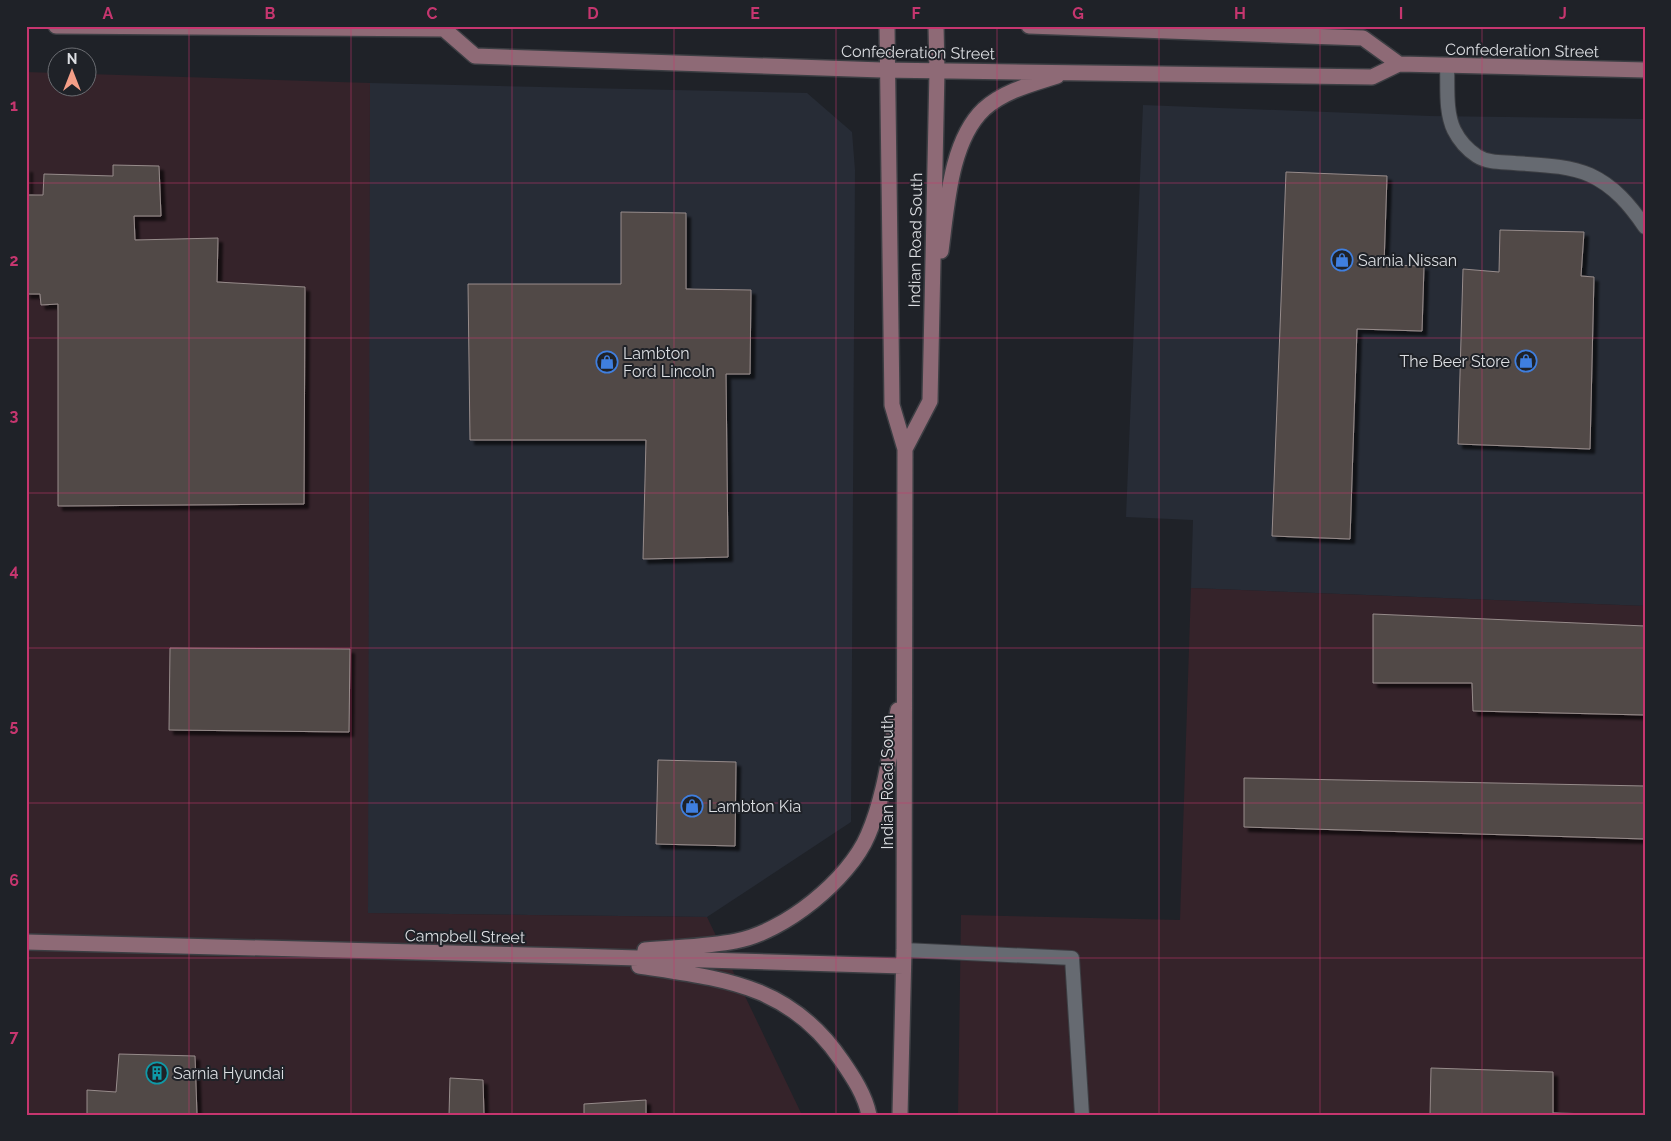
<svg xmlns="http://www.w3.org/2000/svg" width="1671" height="1141" font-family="Raleway,sans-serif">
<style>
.built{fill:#272c36}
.industrial{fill:#35232a}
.building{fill:#514847;stroke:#978c8b;filter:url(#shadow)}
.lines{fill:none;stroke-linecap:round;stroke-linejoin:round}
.lane-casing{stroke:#3c3e43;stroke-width:16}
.secondary-casing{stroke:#3c3e43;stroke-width:18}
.lane{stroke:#666a71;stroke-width:14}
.secondary{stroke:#8e6a76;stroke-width:15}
.grid{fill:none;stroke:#c6366f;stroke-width:1;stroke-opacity:0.55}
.labels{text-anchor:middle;stroke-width:4;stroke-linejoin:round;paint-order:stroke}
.street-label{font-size:16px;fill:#dcdee2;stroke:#1f2228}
.poi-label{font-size:16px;fill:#dcdee2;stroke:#1f2228;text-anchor:start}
.neatline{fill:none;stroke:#c6366f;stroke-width:2}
.grid-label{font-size:16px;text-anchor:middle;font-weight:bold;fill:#c6366f}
</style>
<defs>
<filter id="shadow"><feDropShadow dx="4.5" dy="4.5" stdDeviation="1" flood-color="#0009"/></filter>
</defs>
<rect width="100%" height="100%" fill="#1f2228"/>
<!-- built -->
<path class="built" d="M370,83L807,93L852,132L855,170L851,822L707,917L368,913L365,752Z
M1143,105L1430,116L1645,119V606L1191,588L1193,520L1126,517Z"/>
<!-- industrial -->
<path class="industrial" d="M26,72L57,73L58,88H88V74L370,83L368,913L707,917L802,1115H26Z
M1191,588L1645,606V1115H958L961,915L1180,920Z"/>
<!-- building -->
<path class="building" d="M113,165L159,166L161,216H134L135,240L218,238L217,282L305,287L304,504L58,506V304L41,305L40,294H26V168H28V195H43L44,174L113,176Z
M1286,172L1387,176L1384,265L1424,266L1422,331L1357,329L1350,539L1272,536Z
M621,212L686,213V289L751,290L750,374H726L728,557L643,559L646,440H470L468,284H621Z
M1500,230L1584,232L1581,276L1594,277L1590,449L1458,444L1463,269L1499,272Z
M1373,614L1645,626V715L1473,711L1472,683H1373Z
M170,648L350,649L349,732L169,730Z
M658,760L736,762L735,846L656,844Z
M1244,778L1645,786V839L1244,827Z
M119,1054L195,1056L197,1115H87V1090L116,1092Z
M1431,1068L1553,1072V1113L1639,1115H1430Z
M450,1078L483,1080L484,1115H449Z
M646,1100V1115H584V1104Z"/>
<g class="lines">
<!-- lane casing -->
<g class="lane-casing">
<path id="lane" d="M1447,66C1448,86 1445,111 1454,130C1459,140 1468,150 1477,156C1488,163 1502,162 1514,163C1539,165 1567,165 1590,175C1614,186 1630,205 1645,227
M904,950L1072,958L1082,1115"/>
</g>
<!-- secondary casing -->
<g class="secondary-casing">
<path id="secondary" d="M56,26L444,29L449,26
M887,26L892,405L905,449L904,950L900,1115
M1029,26L1363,38L1399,64
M444,29L475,56L882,70L1372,77L1399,64L1645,70
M941,251C947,207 950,141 984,109C1004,91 1032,84 1057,76
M905,449L930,401L937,71L936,26
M26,942L571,956L903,966
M645,950C675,947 706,947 736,941C784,932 849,880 868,835C885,796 890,751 898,710
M639,966C723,979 790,984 842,1061C853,1077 865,1095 869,1115"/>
</g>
<!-- lane -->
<use href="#lane" class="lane"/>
<!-- secondary -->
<use href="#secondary" class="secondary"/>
</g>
<!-- grid -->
<path class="grid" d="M189,26V1115M351,26V1115M512,26V1115M674,26V1115M836,26V1115M997,26V1115M1159,26V1115M1320,26V1115M1482,26V1115M26,183H1645M26,338H1645M26,493H1645M26,648H1645M26,803H1645M26,958H1645"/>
<!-- icons -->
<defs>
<g id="shop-ring" transform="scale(1.125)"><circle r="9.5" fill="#1f2228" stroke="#3f7fe0" stroke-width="1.5"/><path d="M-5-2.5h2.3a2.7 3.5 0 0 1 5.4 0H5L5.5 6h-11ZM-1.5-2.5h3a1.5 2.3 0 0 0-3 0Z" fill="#3f7fe0"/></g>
<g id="building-ring" transform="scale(1.125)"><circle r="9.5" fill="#1f2228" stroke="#0f9aa8" stroke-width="1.5"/><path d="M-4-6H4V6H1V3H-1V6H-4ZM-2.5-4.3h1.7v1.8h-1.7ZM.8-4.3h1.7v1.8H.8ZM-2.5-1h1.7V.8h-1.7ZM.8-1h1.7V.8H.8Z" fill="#0f9aa8"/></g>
</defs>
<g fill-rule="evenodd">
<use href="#shop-ring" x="1342" y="260"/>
<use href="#shop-ring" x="1526" y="361"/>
<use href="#shop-ring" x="607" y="362"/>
<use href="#shop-ring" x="692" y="806"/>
<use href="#building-ring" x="157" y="1073"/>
</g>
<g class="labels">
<!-- street labels -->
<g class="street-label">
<text transform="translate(1522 50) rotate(1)" y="6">Confederation Street</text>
<text transform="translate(918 52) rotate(1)" y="6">Confederation Street</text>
<text transform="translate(915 240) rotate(-89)" y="6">Indian Road South</text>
<text transform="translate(887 782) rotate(-90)" y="6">Indian Road South</text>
<text transform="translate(465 936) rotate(1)" y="6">Campbell Street</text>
</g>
<!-- poi labels -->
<g class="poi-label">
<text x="1358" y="266">Sarnia Nissan</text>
<text x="623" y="359">Lambton<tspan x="623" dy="18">Ford Lincoln</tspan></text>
<text x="1510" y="367" text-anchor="end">The Beer Store</text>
<text x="708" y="812">Lambton Kia</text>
<text x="173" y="1079">Sarnia Hyundai</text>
</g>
</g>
<!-- border -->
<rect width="1671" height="1141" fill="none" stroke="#1f2228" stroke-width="55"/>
<!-- north arrow -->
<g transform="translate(72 72)"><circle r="24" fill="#1f2228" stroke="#6b6d72"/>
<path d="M0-4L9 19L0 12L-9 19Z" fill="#f49e87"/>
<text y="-8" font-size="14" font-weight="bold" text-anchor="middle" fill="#dcdee2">N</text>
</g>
<rect x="28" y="28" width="1616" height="1086" class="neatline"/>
<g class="grid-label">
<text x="108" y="19">A</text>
<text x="270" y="19">B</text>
<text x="432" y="19">C</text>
<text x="593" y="19">D</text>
<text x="755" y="19">E</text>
<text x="916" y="19">F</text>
<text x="1078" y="19">G</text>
<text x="1240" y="19">H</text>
<text x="1401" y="19">I</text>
<text x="1563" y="19">J</text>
<text x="14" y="111">1</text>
<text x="14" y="266">2</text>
<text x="14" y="421">3</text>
<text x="14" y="576">4</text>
<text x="14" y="731">5</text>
<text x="14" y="886">6</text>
<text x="14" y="1042">7</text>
</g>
</svg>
